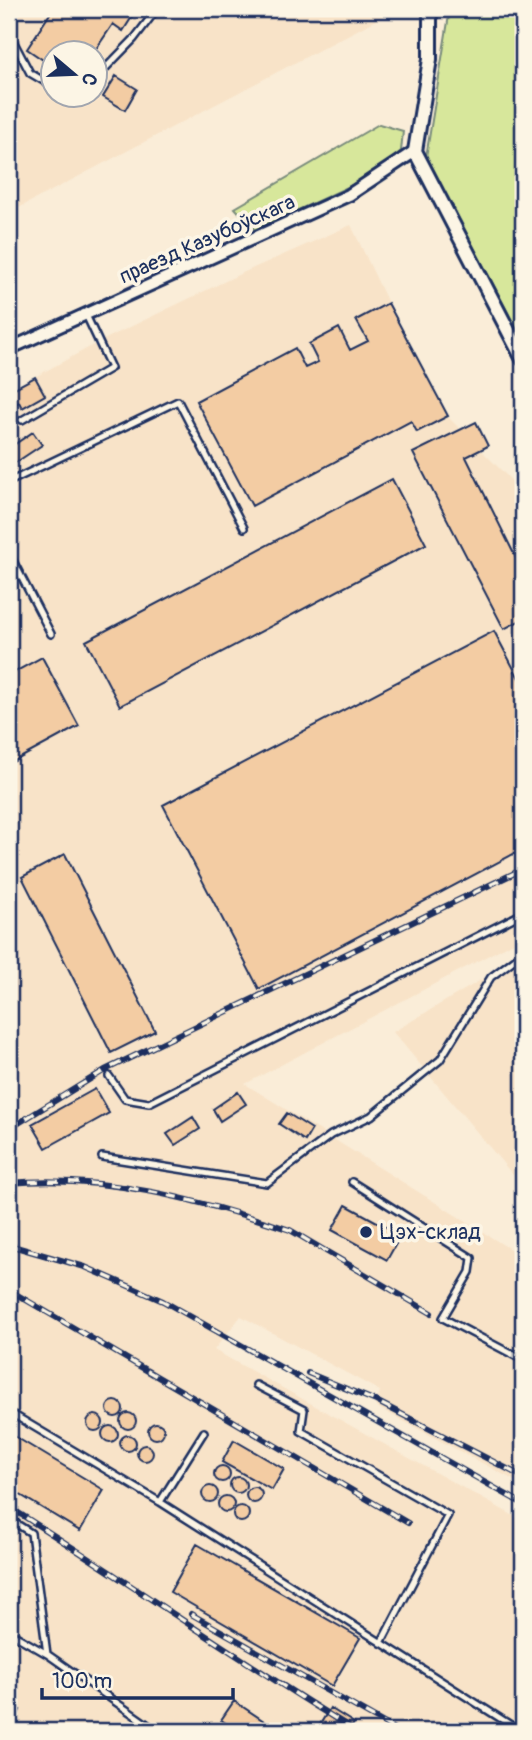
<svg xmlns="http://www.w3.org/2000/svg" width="532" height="1740" font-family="Pangolin,sans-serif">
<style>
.built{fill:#f8e3c8;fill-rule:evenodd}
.green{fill:#d7e79b;stroke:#798b7c;stroke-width:2}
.building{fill:#f3cca3;stroke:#1b2f5e;stroke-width:2}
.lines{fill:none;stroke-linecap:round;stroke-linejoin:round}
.service-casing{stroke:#1b2f5e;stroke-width:10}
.minor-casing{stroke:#1b2f5e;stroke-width:16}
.tertiary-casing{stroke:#1b2f5e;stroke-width:18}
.service{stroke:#fcf5e5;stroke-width:5}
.minor{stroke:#fcf5e5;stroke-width:10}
.tertiary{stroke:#fcf5e5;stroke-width:12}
.rail-casing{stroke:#1b2f5e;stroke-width:6}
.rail{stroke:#fcf5e5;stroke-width:3.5;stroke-dasharray:10;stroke-linecap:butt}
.poi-dot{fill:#1b2f5e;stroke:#fcf5e5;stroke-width:2.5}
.labels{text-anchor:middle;stroke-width:7;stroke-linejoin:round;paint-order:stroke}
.street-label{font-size:21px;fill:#1b2f5e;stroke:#fcf5e5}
.poi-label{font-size:21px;fill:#1b2f5e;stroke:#fcf5e5;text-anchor:start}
</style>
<rect width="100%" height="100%" fill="#faedd8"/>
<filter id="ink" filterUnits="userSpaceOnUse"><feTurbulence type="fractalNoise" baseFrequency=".0143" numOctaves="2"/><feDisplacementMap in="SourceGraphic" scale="14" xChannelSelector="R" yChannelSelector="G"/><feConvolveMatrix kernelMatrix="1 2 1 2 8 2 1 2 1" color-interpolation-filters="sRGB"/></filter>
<g filter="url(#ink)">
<!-- built -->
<path class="built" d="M9,9H397L9,213ZM52,52H94V94H52Z
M351,225L388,303L447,416L523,492V937L245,1084L523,1257V1485L375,1406L380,1391L241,1316L214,1350L523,1521V1731H9V391L99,342L240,274Z
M523,955V1187L393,1032Z"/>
<!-- green -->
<path class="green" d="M450,9H523V341L426,157Z
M379,124L403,131L401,151L376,174L255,230L235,208Z"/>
<!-- building -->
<path class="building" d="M53,9H137L123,31L113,24L94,52H52V66L27,49Z
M116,76L137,89L125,110L103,97Z
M388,303L448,416L417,432L411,421L252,506L196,401L295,348L305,368L318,362L309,344L339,328L350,350L368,341L356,320Z
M35,377L45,395L22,408L19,402L9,407V391Z
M476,422L488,446L466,457L518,562L523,559V593L519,595L523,603V619L504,629L413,453Z
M33,432L42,445L9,467V434L15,444Z
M392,479L426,544L120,706L86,641Z
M494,631L523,686V849L259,989L163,805Z
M42,657L79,726L9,764V675Z
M65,854L155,1031L111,1053L22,877Z
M95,1089L109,1113L46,1148L32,1124Z
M238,1092L246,1104L220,1121L213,1109Z
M287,1113L312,1129L305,1141L279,1124Z
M193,1117L200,1129L175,1145L167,1134Z
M346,1205L401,1235L387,1260L332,1230Z
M107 1409a8 8 0 1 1 16 0a8 8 0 1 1-16 0Z
M120 1421a8 8 0 1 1 16 0a8 8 0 1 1-16 0Z
M87 1423a8 8 0 1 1 16 0a8 8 0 1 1-16 0Z
M148 1431a8 8 0 1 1 16 0a8 8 0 1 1-16 0Z
M102 1434a8 8 0 1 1 16 0a8 8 0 1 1-16 0Z
M9,1433L104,1490L80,1531L9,1488Z
M120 1443a8 8 0 1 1 16 0a8 8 0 1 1-16 0Z
M234,1440L284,1469L272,1490L222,1462Z
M137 1453a8 8 0 1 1 16 0a8 8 0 1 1-16 0Z
M214 1474a8 8 0 1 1 16 0a8 8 0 1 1-16 0Z
M230 1485a8 8 0 1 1 16 0a8 8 0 1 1-16 0Z
M202 1494a8 8 0 1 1 16 0a8 8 0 1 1-16 0Z
M246 1495a8 8 0 1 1 16 0a8 8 0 1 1-16 0Z
M218 1504a8 8 0 1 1 16 0a8 8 0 1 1-16 0Z
M233 1514a8 8 0 1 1 16 0a8 8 0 1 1-16 0Z
M197,1544L360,1638L332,1686L170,1592Z
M234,1701L267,1723L262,1731H239L221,1720Z
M9,1705L20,1710L13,1727L9,1725Z
M330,1708L354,1723L349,1731H316Z"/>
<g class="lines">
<!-- service casing -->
<g class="service-casing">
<path id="service" d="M9,33L30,73L52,86
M94,80L134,39L157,9
M71,94H75
M22,420L111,368L86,315
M9,482L178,401L244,528
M9,553L51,634
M109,1076L125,1099L149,1103L523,913
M102,1157L267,1183L331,1135L371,1116L440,1060L491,977L523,953
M352,1182L472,1258L470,1272L443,1318L523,1360
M256,1385L304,1410L301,1431L448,1515L381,1643
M9,1412L160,1502L517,1729
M160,1502L204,1432
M9,1519L31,1533L47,1654
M9,1632L47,1654L157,1731
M516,1731L523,1716"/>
</g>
<!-- minor casing -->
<g class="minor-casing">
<path id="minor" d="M9,349L349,195L415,151"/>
</g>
<!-- tertiary casing -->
<g class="tertiary-casing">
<path id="tertiary" d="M430,9V59L415,151L523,359"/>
</g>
<!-- service -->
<use href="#service" class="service"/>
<!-- minor -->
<use href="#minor" class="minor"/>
<!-- tertiary -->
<use href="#tertiary" class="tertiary"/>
<!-- rail casing -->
<g class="rail-casing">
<path id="rail" d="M9,1129L105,1070L523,869
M9,1183C105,1174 200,1200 290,1230L431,1313
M9,1245L85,1267L163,1301L523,1504
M9,1290L408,1523
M308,1373L376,1401L523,1477
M9,1507C126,1580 238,1660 356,1731
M191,1614L398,1731"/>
</g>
<!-- rail -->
<use href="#rail" class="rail"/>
</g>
</g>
<!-- markers -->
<circle class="poi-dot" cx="366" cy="1232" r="7"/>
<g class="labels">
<!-- street labels -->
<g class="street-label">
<text transform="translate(207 239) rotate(-24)" y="7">праезд Казубоўскага</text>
</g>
<!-- poi labels -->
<g class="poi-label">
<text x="380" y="1239">Цэх-склад</text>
</g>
</g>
<!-- margin -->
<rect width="532" height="1740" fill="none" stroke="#fcf5e5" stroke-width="35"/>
<rect x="18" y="18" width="497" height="1705" fill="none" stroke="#1b2f5e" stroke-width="2.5" filter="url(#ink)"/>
<!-- north arrow -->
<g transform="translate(74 74) rotate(109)"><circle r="33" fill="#fcf5e5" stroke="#a2a6af" stroke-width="2"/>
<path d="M0-5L12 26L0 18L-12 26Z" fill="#1b2f5e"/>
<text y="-10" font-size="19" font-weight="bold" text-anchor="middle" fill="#1b2f5e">С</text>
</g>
<!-- scale -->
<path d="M42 1688v10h191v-10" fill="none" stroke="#1b2f5e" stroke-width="3.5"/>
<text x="52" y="1688" font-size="21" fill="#1b2f5e" stroke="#fcf5e5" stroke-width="5" paint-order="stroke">100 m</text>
</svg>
